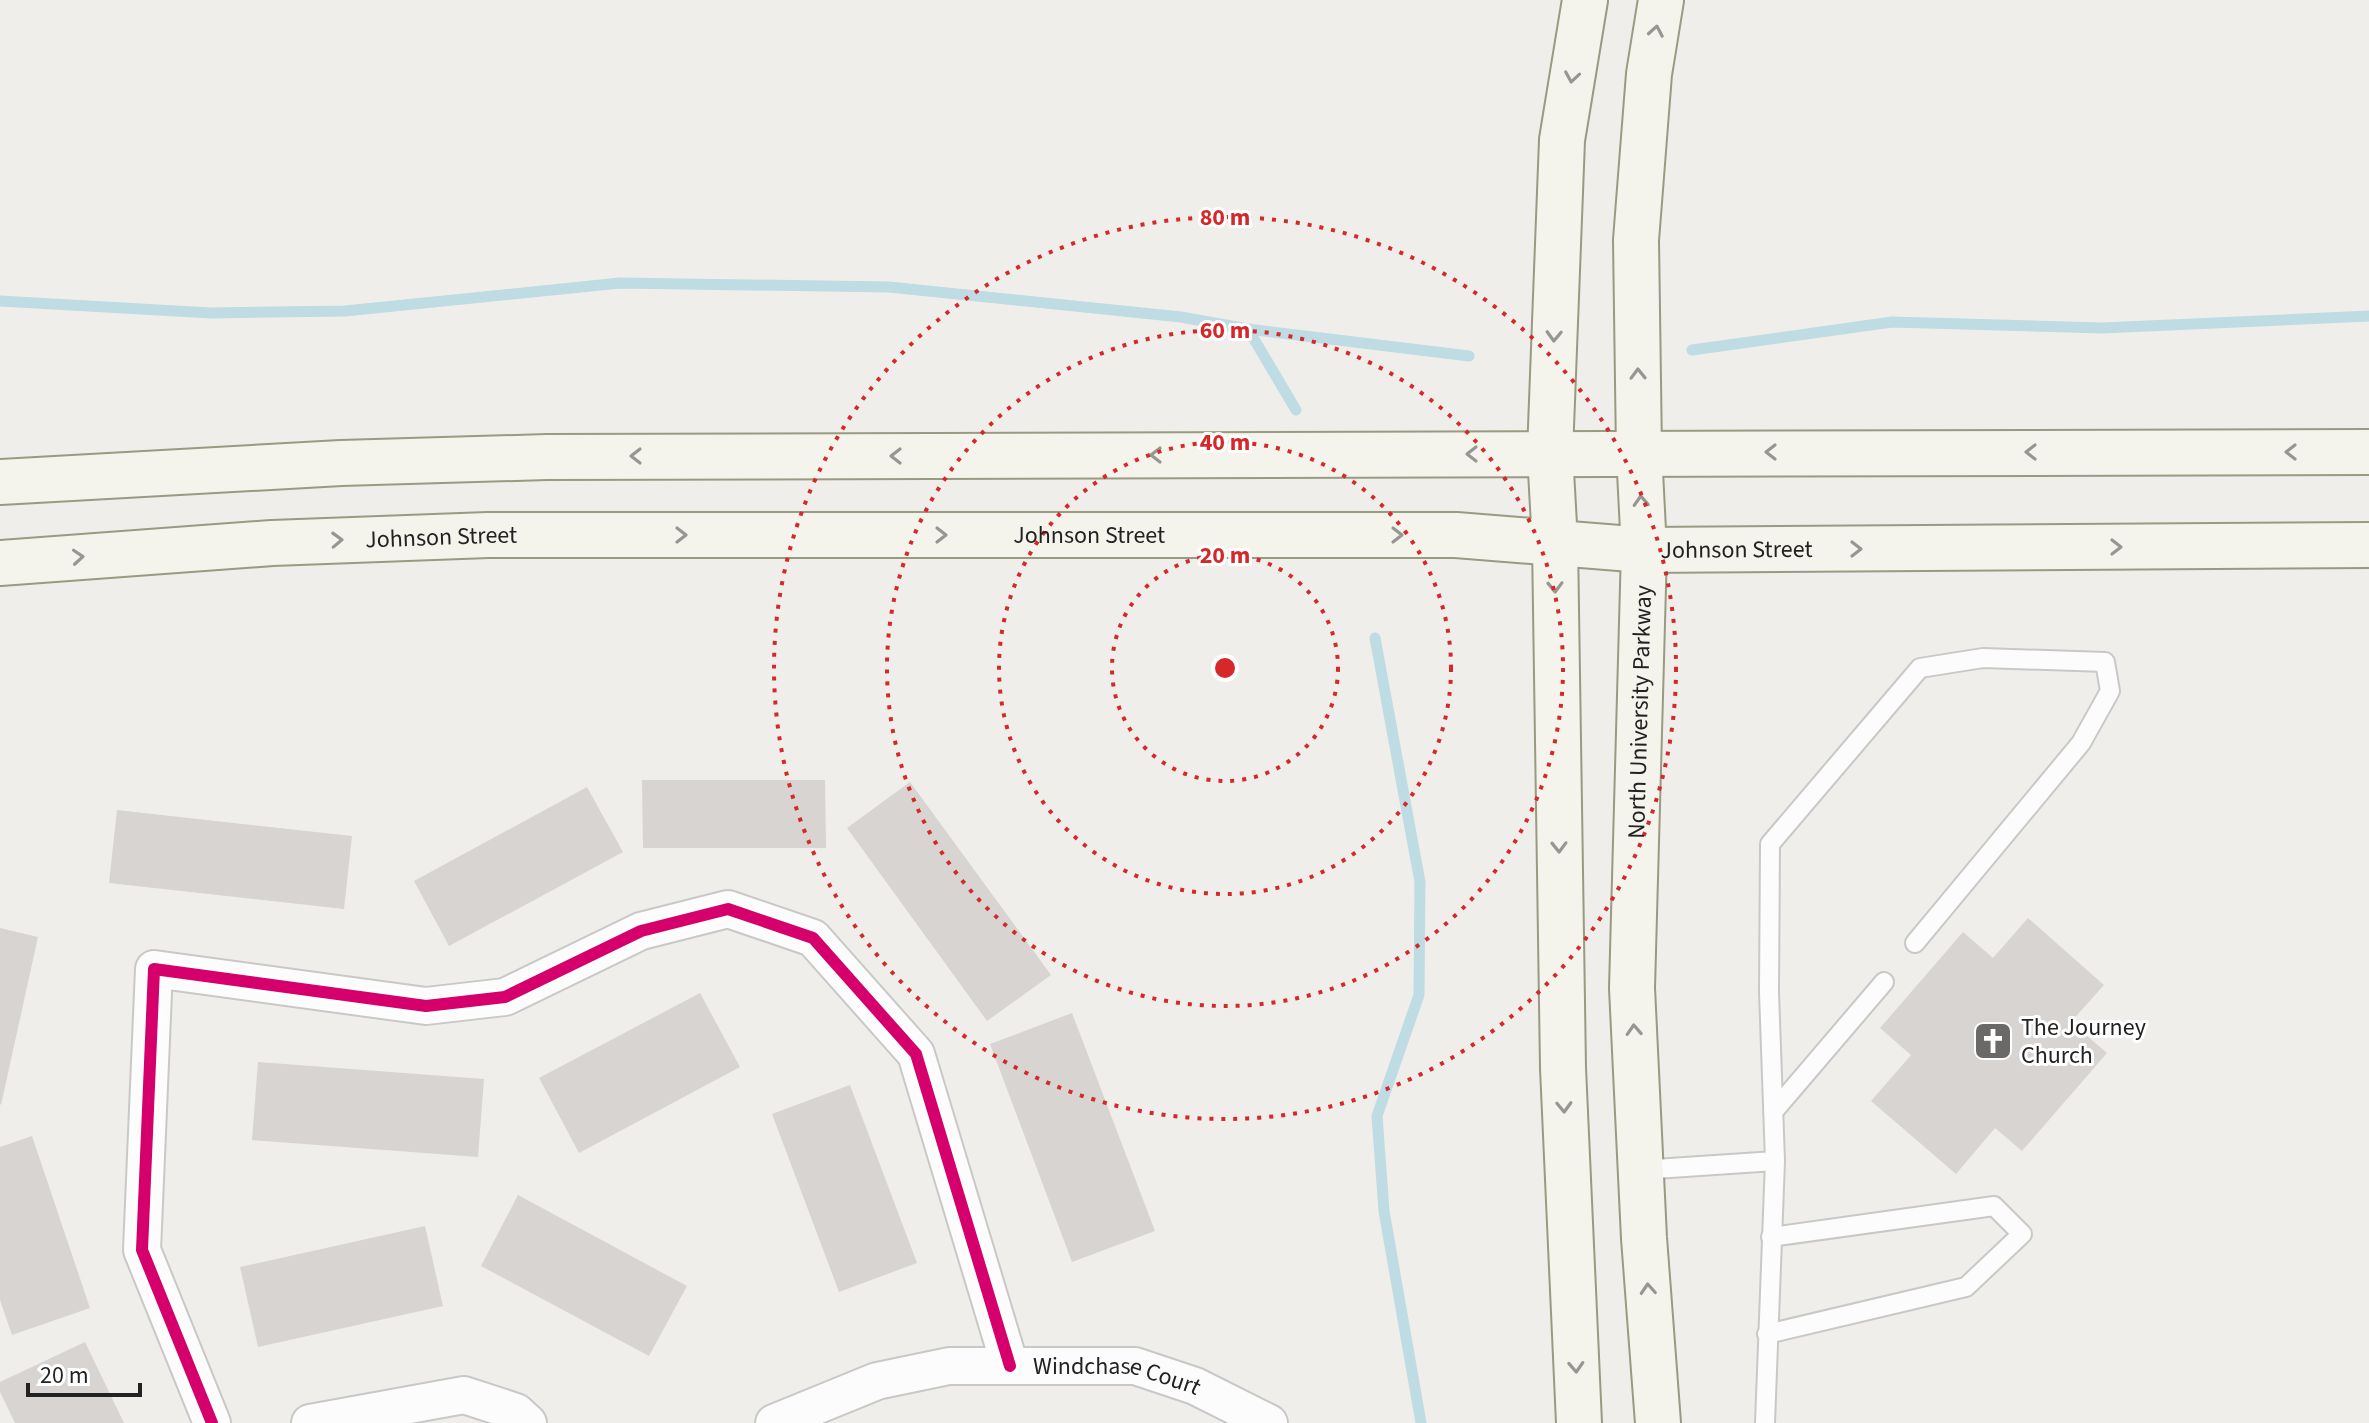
<svg xmlns="http://www.w3.org/2000/svg" width="2369" height="1423" font-family="'Source Sans 3',sans-serif">
<style>
.lines{fill:none;stroke-linecap:round;stroke-linejoin:round}
.stream{stroke:#bfdbe3;stroke-width:11}
.building{fill:#d7d4d2}
.lane-casing{stroke:#c9c8c7;stroke-width:22}
.street-casing{stroke:#c9c8c7;stroke-width:40}
.secondary-casing{stroke:#999a82;stroke-width:48}
.lane{stroke:#fdfcfc;stroke-width:18}
.street{stroke:#fdfcfc;stroke-width:36}
.secondary{stroke:#f4f4ed;stroke-width:44}
.cycleway-casing{stroke:#fff;stroke-width:17}
.cycleway{stroke:#d6006c;stroke-width:12}
.oneway{stroke:#969692}
.ring{fill:none;stroke:#d62828;stroke-width:4;stroke-dasharray:4 8}
.labels{text-anchor:middle;stroke-width:6;stroke-linejoin:round;paint-order:stroke}
.street-label{font-size:24px;fill:#222;stroke:#fff}
.poi-label{font-size:24px;fill:#222;stroke:#fff;text-anchor:start}
.centre{fill:#d62828;stroke:#fff;stroke-width:4}
.ring-label{font-size:24px;text-anchor:middle;font-weight:bold;fill:#d62828;stroke:#fff;stroke-width:6;stroke-linejoin:round;paint-order:stroke}
</style>
<rect width="100%" height="100%" fill="#f0eeeb"/>
<g class="lines">
<!-- stream -->
<path class="stream" d="M0,301L211,313L345,311L620,283L889,287L1181,317L1248,329L1469,356
M1248,329L1296,410
M1692,350L1892,322L2102,328L2369,316
M1375,638L1420,882L1419,995L1377,1116L1384,1211L1421,1423"/>
</g>
<!-- building -->
<path class="building" d="M642,780H825L826,848H643Z
M910,782L1051,975L987,1021L847,828Z
M587,787L623,852L449,946L414,881Z
M117,810L352,836L344,909L109,883Z
M2028,918L2104,985L2071,1022L2107,1053L2022,1151L1995,1128L1956,1174L1871,1101L1911,1055L1880,1028L1963,932L1993,958Z
M0,928L38,937L1,1105L0,1104Z
M700,993L740,1067L579,1153L539,1078Z
M1072,1013L1155,1231L1072,1262L990,1044Z
M258,1062L484,1079L478,1157L252,1140Z
M850,1085L917,1263L839,1292L772,1114Z
M32,1136L90,1308L12,1335L0,1300V1147Z
M518,1195L687,1286L649,1356L481,1266Z
M425,1226L443,1306L258,1347L240,1267Z
M85,1342L124,1423H15L0,1392V1382Z"/>
<g class="lines">
<!-- lane casing -->
<g class="lane-casing">
<path id="lane" d="M1773,1112L1884,982
M1640,1170L1775,1161
M1767,1334L1966,1287L2022,1234L1994,1206L1771,1237
M1765,1423L1775,1161L1769,992L1770,844L1920,668L1983,658L2105,662L2110,691L2081,743L1915,943"/>
</g>
<!-- street casing -->
<g class="street-casing">
<g id="street">
<path d="M212,1423L142,1250L154,969L426,1006L505,997L641,931L728,909L813,938L916,1054L1010,1366"/>
<path d="M310,1423L464,1395L516,1412L528,1423"/>
<path id="s1" d="M774,1423L877,1381L949,1366H1135L1195,1386L1269,1423"/>
</g>
</g>
<!-- secondary casing -->
<g class="secondary-casing">
<g id="secondary">
<path d="M0,482L341,463L547,457L2369,452"/>
<path id="s2" d="M0,563L272,543L488,535H1456L1644,550L2369,545"/>
<path d="M1579,1423L1563,1068L1555,543L1550,453L1562,140L1585,0"/>
<path id="s3" d="M1658,1423L1644,1238L1632,988L1644,550L1639,452L1636,240L1649,74L1661,0"/>
</g>
</g>
<!-- lane -->
<use href="#lane" class="lane"/>
<!-- street -->
<use href="#street" class="street"/>
<!-- secondary -->
<use href="#secondary" class="secondary"/>
<!-- cycleway casing -->
<g class="cycleway-casing">
<path id="cycleway" d="M212,1423L142,1250L154,969L426,1006L505,997L641,931L728,909L813,938L916,1054L1010,1366"/>
</g>
<!-- cycleway -->
<use href="#cycleway" class="cycleway"/>
</g>
<!-- one-way arrows -->
<defs><path id="oneway-chevron" d="M-2-3.5L2.5 0L-2 3.5" fill="none" stroke-width="1.6" stroke-linecap="round" stroke-linejoin="round" transform="scale(2)"/></defs>
<g class="oneway">
<use href="#oneway-chevron" transform="translate(1656 31) rotate(-80)"/>
<use href="#oneway-chevron" transform="translate(1572 77) rotate(99)"/>
<use href="#oneway-chevron" transform="translate(1554 336) rotate(92)"/>
<use href="#oneway-chevron" transform="translate(1638 374) rotate(-91)"/>
<use href="#oneway-chevron" transform="translate(1771 452) rotate(-180)"/>
<use href="#oneway-chevron" transform="translate(2031 452) rotate(-180)"/>
<use href="#oneway-chevron" transform="translate(2291 452) rotate(180)"/>
<use href="#oneway-chevron" transform="translate(1472 454) rotate(180)"/>
<use href="#oneway-chevron" transform="translate(1156 455) rotate(180)"/>
<use href="#oneway-chevron" transform="translate(636 456) rotate(180)"/>
<use href="#oneway-chevron" transform="translate(896 456) rotate(180)"/>
<use href="#oneway-chevron" transform="translate(1641 501) rotate(-93)"/>
<use href="#oneway-chevron" transform="translate(681 535)"/>
<use href="#oneway-chevron" transform="translate(941 535)"/>
<use href="#oneway-chevron" transform="translate(1397 535)"/>
<use href="#oneway-chevron" transform="translate(337 540) rotate(-2)"/>
<use href="#oneway-chevron" transform="translate(2116 547)"/>
<use href="#oneway-chevron" transform="translate(1856 549)"/>
<use href="#oneway-chevron" transform="translate(78 557) rotate(-4)"/>
<use href="#oneway-chevron" transform="translate(1555 587) rotate(89)"/>
<use href="#oneway-chevron" transform="translate(1559 847) rotate(89)"/>
<use href="#oneway-chevron" transform="translate(1634 1030) rotate(-93)"/>
<use href="#oneway-chevron" transform="translate(1564 1107) rotate(88)"/>
<use href="#oneway-chevron" transform="translate(1648 1289) rotate(-94)"/>
<use href="#oneway-chevron" transform="translate(1576 1367) rotate(87)"/>
</g>
<!-- distance rings -->
<g class="ring">
<circle cx="1225" cy="668" r="113"/>
<circle cx="1225" cy="668" r="226"/>
<circle cx="1225" cy="668" r="338"/>
<circle cx="1225" cy="668" r="451"/>
</g>
<!-- icons -->
<defs>
<g id="church-square" transform="scale(2)"><rect x="-9" y="-9" width="18" height="18" rx="4" fill="#6a6968" stroke="#fff"/><path d="M-1.2-6h2.4v3.5h3.3v2.4h-3.3V6h-2.4V-.1h-3.3v-2.4h3.3Z" fill="#fff"/></g>
</defs>
<g fill-rule="evenodd">
<use href="#church-square" x="1993" y="1041"/>
</g>
<g class="labels">
<!-- street labels -->
<g class="street-label">
<text dy="8" stroke="none"><textPath href="#s2" startOffset="1090">Johnson Street</textPath></text>
<text dy="8" stroke="none"><textPath href="#s2" startOffset="442">Johnson Street</textPath></text>
<text dy="8" stroke="none"><textPath href="#s2" startOffset="1738">Johnson Street</textPath></text>
<text dy="8" stroke="none"><textPath href="#s3" startOffset="712">North University Parkway</textPath></text>
<text dy="8" stroke="none"><textPath href="#s1" startOffset="354">Windchase Court</textPath></text>
</g>
<!-- poi labels -->
<g class="poi-label">
<text x="2021" y="1035">The Journey<tspan x="2021" dy="28">Church</tspan></text>
</g>
</g>
<circle cx="1225" cy="668" r="12" class="centre"/>
<g class="ring-label">
<text x="1225" y="225">80 m</text>
<text x="1225" y="338">60 m</text>
<text x="1225" y="450">40 m</text>
<text x="1225" y="563">20 m</text>
</g>
<!-- scale -->
<path d="M28 1383v12h112v-12" fill="none" stroke="#222222" stroke-width="4"/>
<text x="40" y="1383" font-size="24" fill="#222222" stroke="#ffffff" stroke-width="6" paint-order="stroke">20 m</text>
</svg>
